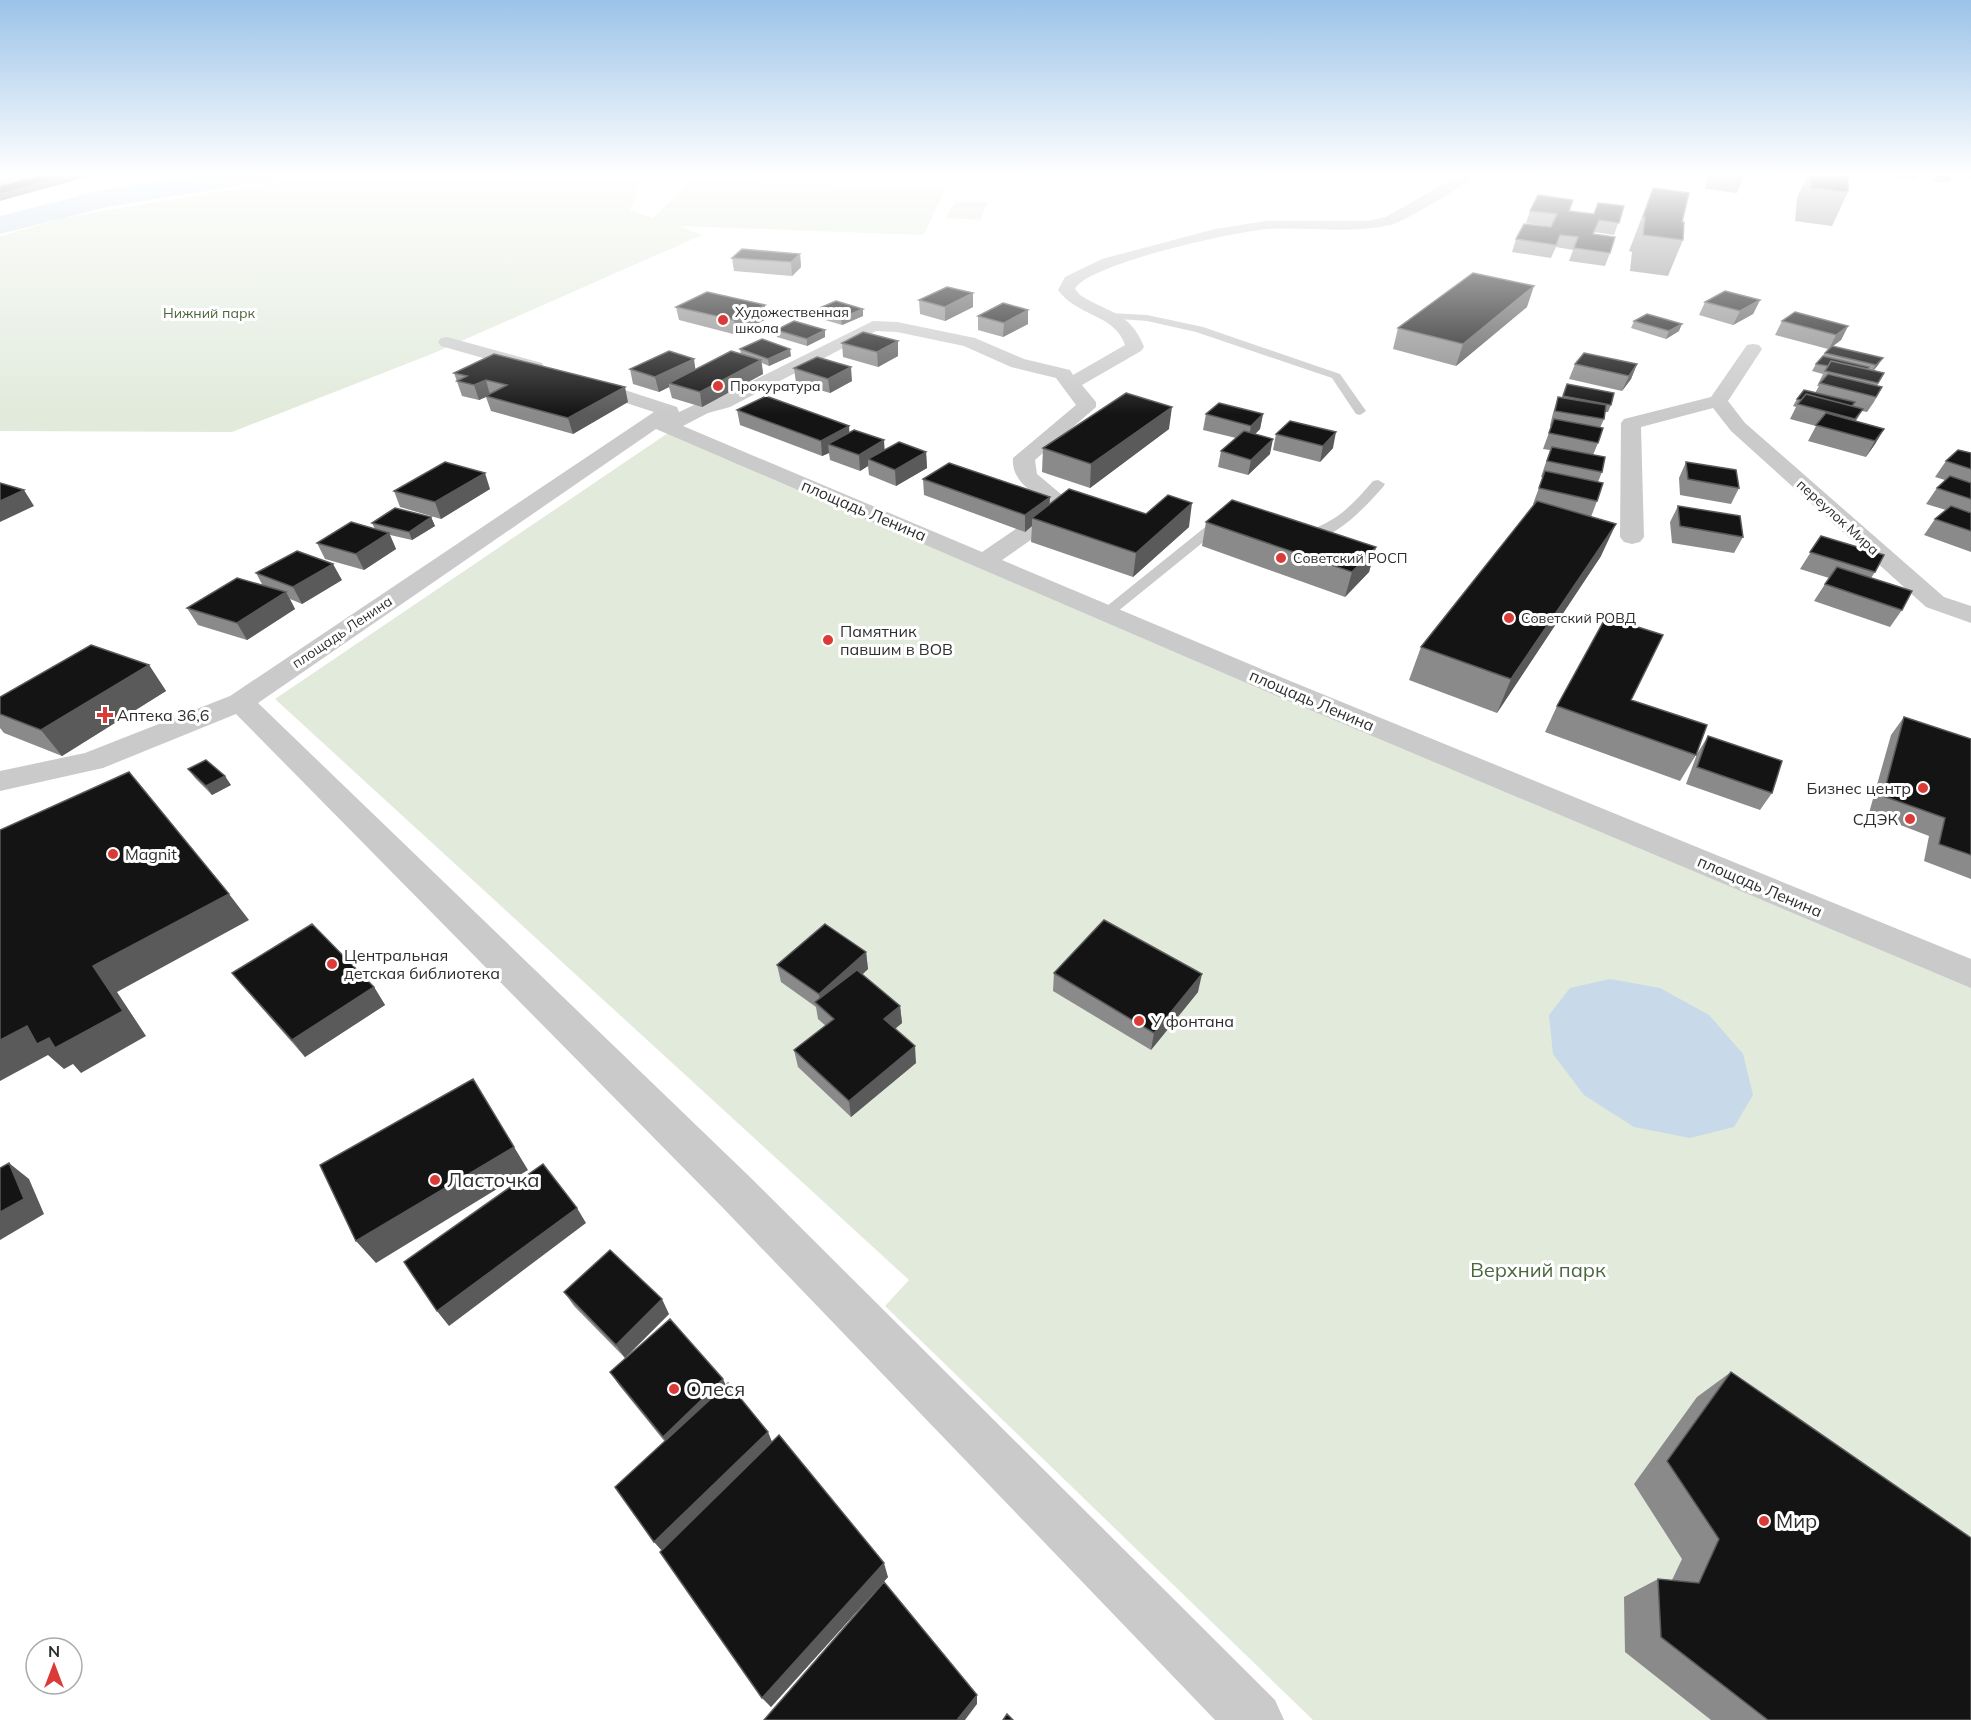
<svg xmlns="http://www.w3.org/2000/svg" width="1971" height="1720" font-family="Mulish,sans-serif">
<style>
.green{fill:#e1eadb}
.water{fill:#c8d9e9}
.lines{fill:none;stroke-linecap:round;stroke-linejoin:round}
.river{fill:#c8d9e9;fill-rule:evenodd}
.lane{fill:#cacaca;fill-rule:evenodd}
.street{fill:#cacaca;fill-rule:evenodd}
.wall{fill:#8a8a8a}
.shaded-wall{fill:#5a5a5a}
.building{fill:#141414;stroke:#5a5a5a;stroke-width:1.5}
.poi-dot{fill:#db3b38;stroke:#fff;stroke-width:2}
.labels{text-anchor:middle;stroke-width:6;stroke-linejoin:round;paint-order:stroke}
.far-poi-label{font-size:14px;fill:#2d2d2d;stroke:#fff;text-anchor:start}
.far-park-label{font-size:14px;fill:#4c663d;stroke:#fff}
.far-street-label{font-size:14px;fill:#2d2d2d;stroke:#fff}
.street-label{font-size:16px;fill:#2d2d2d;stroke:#fff}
.poi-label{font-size:16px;fill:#2d2d2d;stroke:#fff;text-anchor:start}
.near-poi-label{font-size:20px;fill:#2d2d2d;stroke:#fff;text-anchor:start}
.near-park-label{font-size:20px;fill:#4c663d;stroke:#fff}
</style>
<rect width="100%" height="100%" fill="#fff"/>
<!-- green -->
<path class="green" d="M320,174H654L641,183L630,210L653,218L692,180L945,188L924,235L679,226L702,235L434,353L232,432L0,431V236L67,217Z
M955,201L988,202L980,220L946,218Z
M671,431L1971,983V1720H1313L885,1306L909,1280L275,699Z"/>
<!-- water -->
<path class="water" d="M1610,979L1660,988L1709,1015L1743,1054L1753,1095L1734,1127L1690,1138L1634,1127L1584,1095L1553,1054L1549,1015L1570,988Z"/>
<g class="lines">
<!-- river -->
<path class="river" d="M209,174H276L272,180L262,182L107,207L0,234V216L106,189Z"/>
<!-- lane -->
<path class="lane" d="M1110,313L1147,315L1203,327L1340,374L1366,411L1360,415L1356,414L1332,378L1196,332L1147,321L1106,318V314Z
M1378,480L1385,484L1383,487C1364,508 1329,548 1296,540L1294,537L1296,534C1333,525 1349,509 1373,481Z
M1226,519L1233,523L1231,526L1222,527L1112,616H1102L1099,613L1102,610L1214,520Z"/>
<!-- street -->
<path class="street" d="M24,174H45L43,177L0,188V180Z
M1461,174H1477C1469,183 1402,223 1391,225C1351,234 1309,227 1268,229C1236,231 1087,264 1075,289L1080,295C1108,313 1131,312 1144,347L1141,351L1082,385L1096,402V407L1035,460L1037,474L1068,500L1061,519L1002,560L1283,678L1971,959V988L1263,690L656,429L258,703L753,1180L1275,1700L1284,1720H1215L723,1208L236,714L103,768L0,791V771L85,753L230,696L654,412L577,387L574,383L577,379H591L677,407L679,412L694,405L716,399L873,321L897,322L975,338L1024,359L1070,370L1073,375L1125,345C1115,314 1076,316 1058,290L1065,277L1102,259L1215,229L1266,221H1368L1386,217ZM876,331L897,332L964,346L1011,367L1056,378L1076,405L1013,458C1011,479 1030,491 1045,502L1042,511L982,552L683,426L708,413L730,407Z
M1953,174H1971V179L1955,177Z
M447,337L542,363L544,367L542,371L535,373L441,346L438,342L441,338Z
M1753,344L1759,345L1762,349L1728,401L1745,423L1944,597L1971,606V623L1926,607L1731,431L1713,408L1641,427L1644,537L1640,542L1632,544L1624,542L1620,537L1621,423L1624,419L1711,397L1747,345Z"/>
</g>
<!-- wall -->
<path class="wall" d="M1707,174H1745L1737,193L1705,189Z
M1808,174H1848V192L1832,226L1795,221L1797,198Z
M1895,174H1919L1916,179L1896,177Z
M1933,174H1952V178L1949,183L1933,181L1932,176Z
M1653,188L1682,222L1683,240L1668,276L1630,271L1632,252L1629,251Z
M1573,200L1570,211L1594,214L1624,206L1614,235L1594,232L1593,234L1610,253L1605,266L1569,261L1573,250L1556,247L1551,258L1512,252L1516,239L1551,227L1526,223L1530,211Z
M800,254L801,267L792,276L734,271L732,258Z
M919,300L973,307L945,321L920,314Z
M1760,300L1753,314L1733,325L1699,315L1705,302Z
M676,307L766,319L737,335L679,320Z
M1527,307L1456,366L1393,349L1398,328Z
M863,309V316L842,325L815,317V310Z
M1028,310V324L1003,337L978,330V316Z
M1634,321L1679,331L1666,339L1631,328Z
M1782,321L1848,326L1841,340L1833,346L1878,365L1874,370L1884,373L1877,386L1882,387L1874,402L1867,412L1862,411L1856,421L1884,429L1875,444L1866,457L1808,441L1816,426L1790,419L1796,407L1793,406L1797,399L1815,393L1819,386H1817L1823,374L1812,371L1816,364L1828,349L1775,335Z
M776,330H825V337L807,346L777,337Z
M898,341V356L878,367L843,357L842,343Z
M740,349L791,356L769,366L762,363L763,374L702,407L672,398L669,387L659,392L633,384L630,369H696L741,354Z
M1575,364H1637L1631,379L1622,391L1569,379Z
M794,368L852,381L830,393L796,383Z
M454,373L628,402L573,434L491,411L486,397L479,400L462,396Z
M1567,384L1611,405L1608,412H1605L1604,419L1600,428L1598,443L1593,455L1602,472L1598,482L1597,501L1591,517L1601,556L1497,713L1409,680L1421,647L1534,505L1533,504L1543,477H1541L1550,450L1543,449L1551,427L1550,426L1553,413L1558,397L1562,398Z
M737,410L849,426V432L885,450L926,452L927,468L896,486L869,475L868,466L860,471L830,460L829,453L822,456L740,425Z
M1206,414H1263L1260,429L1255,434L1270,454L1248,475L1218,467L1221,451L1236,438L1203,430Z
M1169,429L1090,488L1042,472L1043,448Z
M1276,434L1333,448L1320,462L1273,450Z
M1971,453V552L1924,535L1935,519L1946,510L1926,504L1937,488L1945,480L1935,477L1946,461Z
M1686,462L1739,488L1731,504L1680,495L1679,478Z
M923,479L1049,504L1189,527L1133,577L1031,542L1032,526L1025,532L924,495Z
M490,489L441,519L400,507L394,491Z
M1678,506L1743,537L1734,553L1672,543L1670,522Z
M431,517L435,526L412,540L390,535L396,549L364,570L325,559L317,543L375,529L372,523Z
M1206,522L1376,547L1369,572L1345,597L1202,546Z
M1821,536L1875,572L1871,578L1902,610L1890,627L1814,601L1829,578L1800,569Z
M256,573L342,580L302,604L290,599L295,609L247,640L198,625L187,608L263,586Z
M149,665L166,691L62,756L4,733L0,728V697Z
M1631,700L1696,755L1680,781L1545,732L1557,706Z
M1904,717L1971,739V879L1924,861L1929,836L1869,813L1891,735Z
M1708,736L1772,793L1760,810L1686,784L1697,754Z
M188,769L231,785L212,795L195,778Z
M866,952L868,969L862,975L900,1006L902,1023L895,1029L916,1063L851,1117L798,1067L794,1050L826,1026L818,1019L816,1007L781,982L777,965Z
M232,973L374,987L385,1005L305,1057L246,990Z
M1054,973L1198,992L1151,1050L1053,991Z
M564,1292L669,1314L625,1358L574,1306Z
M610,1372L726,1385L772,1442L888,1577L771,1707L661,1550L665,1442L619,1385Z
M1731,1372L1971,1720H1711L1625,1652L1624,1597L1658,1579L1672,1580L1682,1559L1634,1484L1697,1397Z"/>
<!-- shaded-wall -->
<path class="shaded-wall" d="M74,174H97L0,201V194Z
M800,254L801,267L792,276L791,262Z
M1534,286L1527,307L1456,366L1463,344Z
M973,293V307L945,321V307Z
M1760,300L1753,314L1733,325L1740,311Z
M765,305L766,319L737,335L734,320Z
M863,309V316L842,325L841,318Z
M1028,310V324L1003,337L1004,323Z
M1682,324L1679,331L1666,339L1669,331Z
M1848,326L1841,340L1829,349L1836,335Z
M825,330V337L807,346V339Z
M898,341V356L878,367L877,352Z
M790,349L791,356L769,366L768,359Z
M1883,358L1878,365L1871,373L1876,365Z
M694,359L696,373L669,383V387L659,392L655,377Z
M761,360L763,374L702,407L700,392Z
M1637,364L1631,379L1622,391L1629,376Z
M851,367L852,381L830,393L828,379Z
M486,380L490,395L479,400L474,385Z
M625,387L628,402L573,434L568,418Z
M1172,407L1169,429L1090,488L1091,464Z
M1263,414L1260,429L1248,441L1251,426Z
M849,426L850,441L828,444L829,453L822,456L821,441Z
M1884,429L1875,444L1866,457L1875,441Z
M1336,432L1333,448L1320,462L1323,446Z
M1273,439L1270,454L1248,475L1251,460Z
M884,440L885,456L868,459V466L860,471L859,455Z
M926,452L927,468L896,486L895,470Z
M485,473L490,489L441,519L435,502Z
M24,490L34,506L0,522V501Z
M1050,497L1049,514L1032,518V526L1025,532V515Z
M1192,503L1189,527L1133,577L1136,553Z
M431,517L435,526L412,540L409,532Z
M1616,524L1601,556L1497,713L1511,679Z
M389,533L396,549L364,570L356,554Z
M1376,547L1369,572L1345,597L1352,572Z
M333,564L342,580L302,604L293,587Z
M286,592L295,609L247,640L237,623Z
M149,665L166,691L62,756L41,730Z
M225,776L231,785L212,795L206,786Z
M229,894L249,920L117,992L146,1036L81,1073L73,1064L64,1069L48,1055L0,1081V1040L93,966Z
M866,952L868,969L823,1009L821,1007L819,994Z
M1202,974L1198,992L1151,1050L1154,1033Z
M374,987L385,1005L305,1057L292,1040Z
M900,1006L902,1023L886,1036L884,1019Z
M915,1046L916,1063L851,1117L849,1101Z
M473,1079L528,1170L376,1263L356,1241Z
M9,1163L29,1179L44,1214L0,1240V1212Z
M577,1208L586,1223L449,1326L437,1311Z
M662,1299L669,1314L625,1358L616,1345Z
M723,1379L729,1392L671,1449L663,1437Z
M768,1432L773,1444L663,1552L654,1542Z
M884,1563L888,1577L771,1707L762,1698Z
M977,1695V1704L965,1720H957Z"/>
<!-- building -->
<path class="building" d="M47,174H74L0,194V186Z
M1811,174H1848V192L1811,188Z
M1936,174H1952V178L1936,176Z
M1653,188L1689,193L1682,222H1684L1683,240L1643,235L1645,217H1643Z
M1538,195L1573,200L1569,211L1594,214L1598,203L1624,206L1619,223L1599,220L1593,234L1615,237L1610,253L1574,248L1578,237L1560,235L1556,245L1516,239L1524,224L1551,227L1557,214L1530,211Z
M742,249L800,254L791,262L732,258Z
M1473,273L1534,286L1463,344L1398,328Z
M947,287L973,293L945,307L919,300Z
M1725,291L1760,300L1740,311L1705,302Z
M707,292L765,305L734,320L676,307Z
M836,301L863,309L841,318L815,310Z
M1003,303L1028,310L1004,323L978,316Z
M1795,312L1848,326L1836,335L1782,321Z
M1647,314L1682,324L1669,331L1634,321Z
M794,321L825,330L807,339L776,330Z
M863,332L898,341L877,352L842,343Z
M762,339L790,349L768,359L740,349Z
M1832,346L1883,358L1876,365L1825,353Z
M669,351L694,359L655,377L630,369Z
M731,351L761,360L700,392L669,383Z
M1584,353L1637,364L1629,376L1575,364Z
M494,354L625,387L568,418L486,396L507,385L486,380L474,385L457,381L467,376L454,373Z
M1823,356L1869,367L1868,369L1831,361L1828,366L1816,364Z
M817,357L851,367L828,379L794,368Z
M1831,361L1884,373L1878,383L1825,371Z
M1828,374L1882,387L1876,397L1820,383Z
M1567,384L1614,393L1611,405L1563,396Z
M1804,390L1855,402L1852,406L1806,394L1801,400L1797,399Z
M1126,393L1172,407L1091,464L1043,448Z
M1806,394L1863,409L1855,419L1798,404Z
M766,396L849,426L821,441L737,410Z
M1558,397L1606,405L1604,419L1555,411Z
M1219,403L1263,414L1251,426L1206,414Z
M1826,413L1884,429L1875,441L1816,425Z
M1554,419L1603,428L1598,443L1549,433Z
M1290,421L1336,432L1323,446L1276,434Z
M854,430L884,440L859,455L828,444Z
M1244,431L1273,439L1251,460L1221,451Z
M899,442L926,452L895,470L868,459Z
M1552,447L1605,457L1602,472L1547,461Z
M1958,450L1971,453V469L1946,461Z
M445,462L485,473L435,502L394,491Z
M1686,462L1736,470L1739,488L1688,479Z
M949,463L1050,497L1025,515L923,479Z
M1545,471L1603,483L1597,501L1539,488Z
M1950,476L1971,483V499L1937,488Z
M0,483L24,490L0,501Z
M1069,489L1146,514L1168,495L1192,503L1136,553L1032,518Z
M1232,500L1376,547L1352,572L1206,522Z
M1537,501L1616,524L1511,679L1421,647Z
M1678,506L1740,516L1743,537L1680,526Z
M1951,506L1971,513V531L1935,519Z
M395,508L431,517L409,532L372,523Z
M351,522L389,533L356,554L317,543Z
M1821,536L1884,555L1875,572L1810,552Z
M297,551L333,564L293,587L256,573Z
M1837,567L1912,591L1902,610L1825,584Z
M237,578L286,592L237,623L187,608Z
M1606,617L1663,635L1631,700L1707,725L1696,755L1557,706Z
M91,645L149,665L41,730L0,714V697Z
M1904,717L1971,739V855L1939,844L1945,818L1883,796Z
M1708,736L1782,761L1772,793L1697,767Z
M206,760L225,776L206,786L188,769Z
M129,772L229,894L93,966L123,1011L55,1048L49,1038L37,1044L27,1026L0,1040V830Z
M1104,920L1202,974L1154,1033L1054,973Z
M312,924L374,987L292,1040L232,973Z
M825,924L866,952L819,994L777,965Z
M857,970L900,1006L884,1019L915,1046L849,1101L794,1050L834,1019L815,1002Z
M473,1079L514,1147L356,1241L320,1165Z
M9,1163L24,1199L0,1212V1168Z
M543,1164L577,1208L437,1311L404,1262Z
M610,1250L662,1299L616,1345L564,1292Z
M670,1319L723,1379L663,1437L610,1372Z
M1731,1372L1971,1538V1720H1768L1661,1637L1658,1579L1699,1583L1719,1539L1667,1461Z
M728,1383L768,1432L654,1542L615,1487Z
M779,1435L884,1563L762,1698L660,1552Z
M884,1582L977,1695L957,1720H764Z
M1007,1714L1013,1720H1003Z"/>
<!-- sky -->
<linearGradient id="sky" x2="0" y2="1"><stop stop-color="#9bc3e8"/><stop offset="0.42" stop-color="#fff"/><stop offset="1" stop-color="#fff" stop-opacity="0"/></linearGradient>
<rect width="1971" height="415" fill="url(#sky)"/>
<!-- markers -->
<g class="poi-dot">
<circle cx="723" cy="320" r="6"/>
<circle cx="718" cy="386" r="6"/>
<circle cx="1281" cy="558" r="6"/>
<circle cx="1509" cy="618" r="6"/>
<circle cx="828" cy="640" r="6"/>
<path d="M102 706h6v6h6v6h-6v6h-6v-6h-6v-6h6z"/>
<circle cx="1923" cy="788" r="6"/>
<circle cx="1910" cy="819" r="6"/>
<circle cx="113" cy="854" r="6"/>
<circle cx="332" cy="964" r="6"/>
<circle cx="1139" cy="1021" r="6"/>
<circle cx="435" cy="1180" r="6"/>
<circle cx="674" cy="1389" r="6"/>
<circle cx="1764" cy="1521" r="6"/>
</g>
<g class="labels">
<!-- far-poi labels -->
<g class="far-poi-label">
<text x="735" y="317">Художественная<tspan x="735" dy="16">школа</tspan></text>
<text x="730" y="391">Прокуратура</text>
<text x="1293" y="563">Советский РОСП</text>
<text x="1521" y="623">Советский РОВД</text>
</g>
<!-- far-park labels -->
<g class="far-park-label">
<text x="209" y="318">Нижний парк</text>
</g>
<!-- far-street labels -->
<g class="far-street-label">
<text transform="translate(1838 517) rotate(42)" y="5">переулок Мира</text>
<text transform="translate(342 632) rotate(-34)" y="5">площадь Ленина</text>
</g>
<!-- street labels -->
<g class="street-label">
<text transform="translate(864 510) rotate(23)" y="6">площадь Ленина</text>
<text transform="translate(1312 700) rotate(23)" y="6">площадь Ленина</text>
<text transform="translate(1760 886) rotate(23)" y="6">площадь Ленина</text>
</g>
<!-- poi labels -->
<g class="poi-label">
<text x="840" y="637">Памятник<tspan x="840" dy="18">павшим в ВОВ</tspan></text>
<text x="117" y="721">Аптека 36,6</text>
<text x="1911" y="794" text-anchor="end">Бизнес центр</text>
<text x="1898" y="825" text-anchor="end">СДЭК</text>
<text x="125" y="860">Magnit</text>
<text x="344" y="961">Центральная<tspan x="344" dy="18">детская библиотека</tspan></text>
<text x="1151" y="1027">У фонтана</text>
</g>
<!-- near-poi labels -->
<g class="near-poi-label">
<text x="447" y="1187">Ласточка</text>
<text x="686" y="1396">Олеся</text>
<text x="1776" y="1528">Мир</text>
</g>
<!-- near-park labels -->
<g class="near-park-label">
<text x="1538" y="1277">Верхний парк</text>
</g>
</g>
<!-- north arrow -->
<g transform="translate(54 1666)"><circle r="28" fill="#ffffff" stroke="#ababab" stroke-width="1.5"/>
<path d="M0-4.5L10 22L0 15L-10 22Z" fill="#db3b38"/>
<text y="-9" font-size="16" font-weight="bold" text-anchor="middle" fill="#2d2d2d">N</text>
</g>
</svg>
